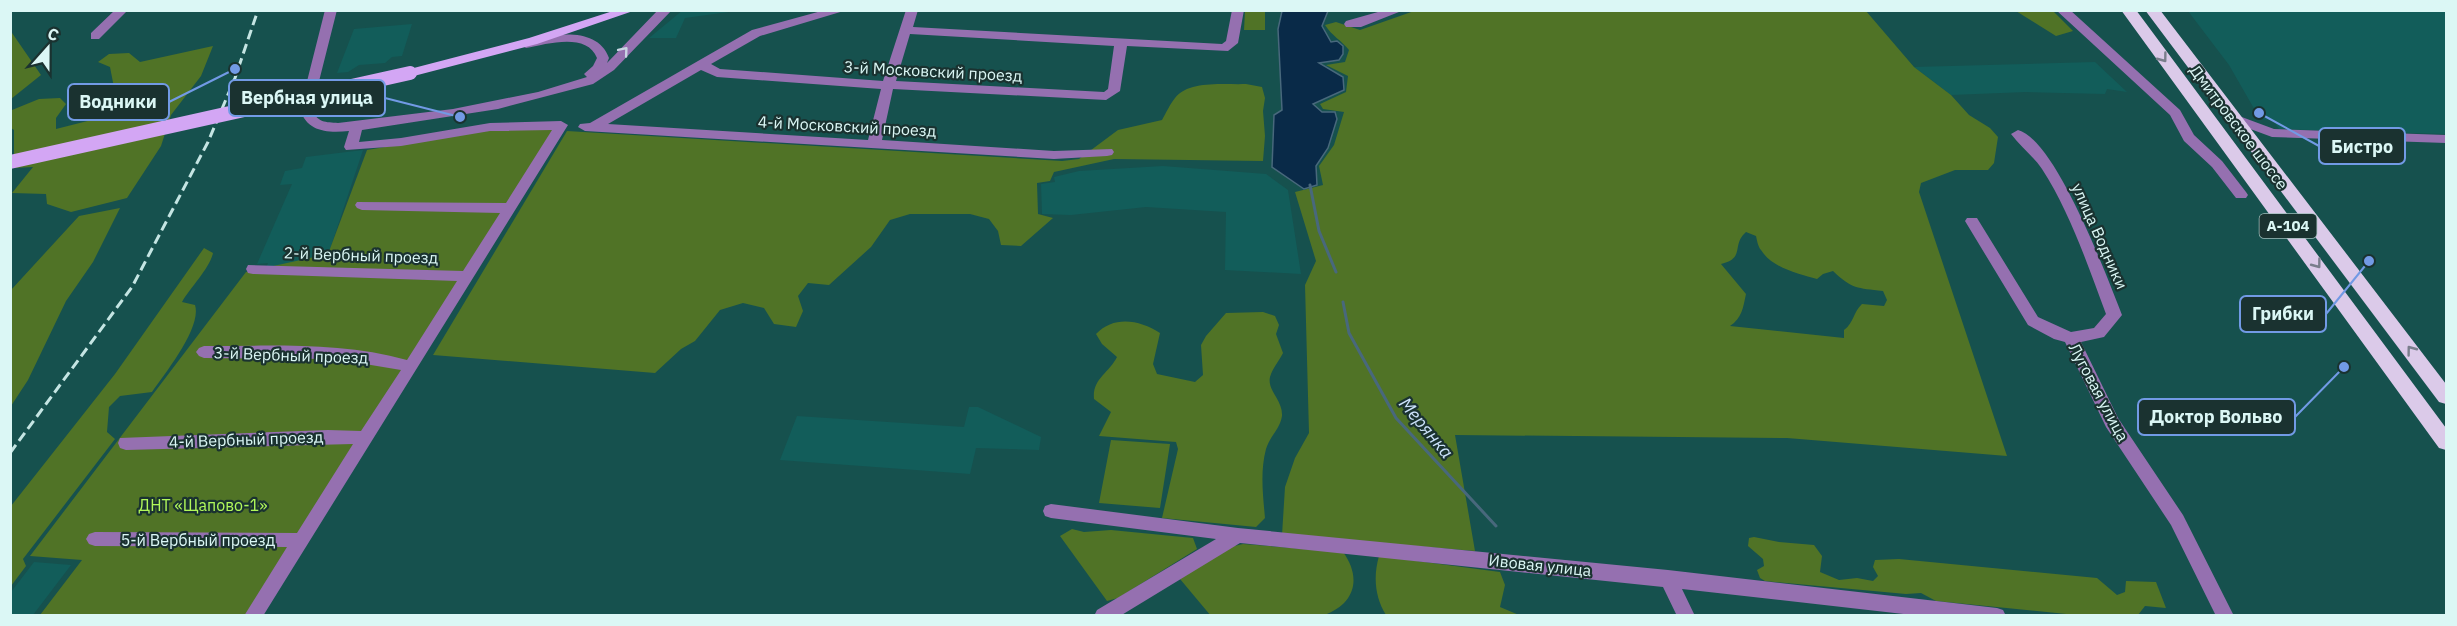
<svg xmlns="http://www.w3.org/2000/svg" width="2457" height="626" font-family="'IBM Plex Sans',sans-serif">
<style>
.built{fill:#125d5a}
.green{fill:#507326;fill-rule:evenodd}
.water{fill:#092a48;stroke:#48687c;stroke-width:1.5}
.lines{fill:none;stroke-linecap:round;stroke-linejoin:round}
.stream{stroke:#48687c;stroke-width:3}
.minor{fill:#9570b0;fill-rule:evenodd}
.major{fill:#d3a6f4;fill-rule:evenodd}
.highway{fill:#dbcae9;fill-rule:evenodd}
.rail{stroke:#c5e5e3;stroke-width:3;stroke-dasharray:10 5;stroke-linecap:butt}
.major-bridge{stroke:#d3a6f4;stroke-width:14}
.oneway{stroke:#cad5e4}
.oneway2{stroke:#7a7e8c}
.labels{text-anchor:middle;stroke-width:4.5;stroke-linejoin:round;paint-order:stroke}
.shield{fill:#1a3230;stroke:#a1bcba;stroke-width:1.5}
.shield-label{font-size:15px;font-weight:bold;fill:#dbf7f5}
.street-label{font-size:16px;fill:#dbf7f5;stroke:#1a3230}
.park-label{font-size:16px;fill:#b1f85a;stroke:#1a3230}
.water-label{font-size:18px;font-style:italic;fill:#cde3fb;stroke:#1a3230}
.leader{fill:none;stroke:#729ae5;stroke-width:2}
.callout-dot{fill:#729ae5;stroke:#1a3230;stroke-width:2}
.callout{fill:#1a3230;stroke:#729ae5;stroke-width:2}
.callout-label{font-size:18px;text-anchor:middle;font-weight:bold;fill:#dbf7f5}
</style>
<rect width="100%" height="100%" fill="#16514e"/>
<!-- built -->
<path class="built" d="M683,10H736V11L685,18L676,38H649Z
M2188,11H2446V134L2279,129L2273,120L2260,119L2229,65Z
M412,24L402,56L392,57L385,63L359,65L348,72L337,73L354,29Z
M2095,62L2127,92L2107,89L2105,94L2026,92L1951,95L1914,67Z
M363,150L328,255L317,256L315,263L266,268L268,263L257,264L292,184L280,185L285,171L302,168L306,157Z
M1163,166L1266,174L1288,190L1301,274L1225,270L1226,212L1146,207L1071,215L1042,214L1041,184L1055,182L1054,177L1079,171Z
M969,407H978L1041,437L1039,450L976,448L970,474L780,460L797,416L964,427Z
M34,562L71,565L33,615H11V592Z"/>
<!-- green -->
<path class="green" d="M1417,10L1866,11L1914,67L1951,95L1969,115L1990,128L1998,137L1994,163L1988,170H1955L1921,183L1919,192L2007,456L1787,438L1455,435L1475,551L1282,535L1285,487L1295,458L1309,433L1305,285L1316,261L1295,192L1323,185L1319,166L1334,145L1344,112L1323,109L1320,104L1346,92L1348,76L1326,65L1345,62L1349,50C1341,40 1332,36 1325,25L1336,22L1360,30ZM1746,232L1756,236C1757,240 1758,247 1761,250C1772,268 1799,274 1817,279L1823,274L1833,271C1852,289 1857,288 1883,291L1887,300L1884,306L1862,304C1853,312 1854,323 1844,330V338L1730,326C1742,318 1743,308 1746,294L1721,264C1746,258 1731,245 1746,232Z
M1245,11H1265V30H1244Z
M2016,11H2053L2073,31L2056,36Z
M10,30L41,75L11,99H10Z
M213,46L201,76L171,115L161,146L127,198L71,212L47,204L46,194L12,193L33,167L14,168V130L11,128L12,110L39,99L60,98L66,104L56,118V129L119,113L110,67L98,62L109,54L129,53L140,62Z
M1246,84L1262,87L1265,98L1263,111L1265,136L1263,161L1114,159L1054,172L1050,181L1037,183L1038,214L1053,218L1021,246L1001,245L998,231L989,219L970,214H910L890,220L871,247L829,285L808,283L798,296L803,311L796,327L774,324L764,308L743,303L720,310L695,341L681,349L655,373L433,355L567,131L1062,161L1079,159L1118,130L1162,120C1166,113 1170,104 1175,98C1189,80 1225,85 1246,84Z
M561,128L262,615H40L82,560L30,556L246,272L328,254L367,150L487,130Z
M120,208L93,262L66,301L28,380L11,406V290L79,216Z
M204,248L213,253C210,268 190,288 182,302L195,305C202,327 166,372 152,392L120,396L109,407L107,432L115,439L23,559L26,566L11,586V506L115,374Z
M1263,312L1275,316L1279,325L1276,334L1283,353C1279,361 1272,369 1270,377C1267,391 1283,400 1282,416C1280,429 1270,436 1266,449C1260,472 1263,495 1265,518L1256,527L1162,518L1178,449L1176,442L1099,436L1111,412L1094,399C1092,379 1109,373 1117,357L1102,344L1096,334C1114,315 1140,320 1160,333L1153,364L1157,374L1195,382L1203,375L1201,345L1206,336L1226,313Z
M1111,440L1170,444L1160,508L1099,503Z
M1072,529L1084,532L1111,530L1193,538L1197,549L1118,598L1107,601L1060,536Z
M1754,537L1779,542L1814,545L1822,556L1820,572L1839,580L1857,578L1873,581L1878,576L1873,567L1875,560L1899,559L2097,578L2117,595L2125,592L2126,581L2156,582L2166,608L2145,606L2138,615H2076L1936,601L1921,593L1906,594L1765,581L1760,578L1757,570L1764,566L1763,559L1748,546L1749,538Z
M1243,544L1343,552C1362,578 1355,604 1324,615C1317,618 1304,615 1296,615C1268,615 1240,615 1211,616L1180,579L1230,547Z
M1379,556L1500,572L1505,585L1500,607L1519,615H1386C1375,597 1373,577 1379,556Z"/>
<!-- water -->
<path class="water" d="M1282,11H1328L1322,26L1331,42L1337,41L1343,46V54L1339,60L1319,63L1343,77L1344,90L1313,104L1322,112H1335L1337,119L1328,148L1316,166L1317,185L1304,189L1272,167L1274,115L1282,110L1278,29Z"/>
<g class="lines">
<!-- stream -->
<path class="stream" d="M1310,185L1319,231L1336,272
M1343,302L1349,333L1396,418L1496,526"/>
<!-- minor -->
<path class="minor" d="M115,10H128L99,39H91V33Z
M325,10H337L312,109C317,123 326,122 338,123L453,109L538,92L587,77L584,74L593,66L597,58C587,32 547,44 526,48L520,44L522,41C549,35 597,24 609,58L607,63L658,10H672L614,70L593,84L498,109L362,130L359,142L401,138L490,123L561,121L568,125L263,616H244L287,547L95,546L89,544L86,539L89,534L95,532L297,533L353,444L126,450L120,448L118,443L120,438L328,430L361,431L401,370L335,359L204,358L199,356L196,352L199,348L204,346C272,346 341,342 407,360L457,281L253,274L248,273L246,269L248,265L463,271L500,213L362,210L357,208L355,205L357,202L506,203L552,130L490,131L401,146L346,150L344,147L349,131C327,133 307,132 300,109Z
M825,10H847L760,36L711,64L720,69L883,81L906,10H918L913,27L1222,44L1226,41L1232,10H1244L1238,43L1228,51L1127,46L1120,91L1106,100L893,89L882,140L1054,151L1112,149L1114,152L1112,155L1107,156L1054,159L585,131L578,127L580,124L590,123L752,30ZM910,34L1114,46L1108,89L1104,92L896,81ZM701,70L717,77L881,89L868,140L608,124Z
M1385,10H1404L1361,27H1346L1344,24L1346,21Z
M2056,10H2070L2180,110L2194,135L2222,161L2246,192L2248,195L2246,198H2236L2212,167L2184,141L2170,115Z
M2231,113L2274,129L2446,135V143L2272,137L2226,120L2224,117L2226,114Z
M2018,130C2056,140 2107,277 2122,315L2104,337L2081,342L2118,418L2183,515L2234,616H2216L2171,525L2106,427L2065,342L2054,339L2028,325L1965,221L1967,218H1977L2038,317L2071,332L2094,328L2106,314C2088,266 2070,212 2042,169C2033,156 2021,147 2011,134Z
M1051,504L1238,528L1668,570L1997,608L2003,610L2006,616H1921L1682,589L1695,616H1677L1663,587L1240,543L1120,616H1094L1097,610L1216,539L1051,518L1045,516L1043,511L1045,506Z"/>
<!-- major -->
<path class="major" d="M616,10H636L537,44L410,77L404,73L406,70L529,38Z"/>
<!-- highway -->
<path class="highway" d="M2121,10H2136L2446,428V450L2439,448Z
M2145,10H2160L2446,384V404L2439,402Z"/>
<!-- rail -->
<path class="rail" d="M10,453L132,287L208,142L235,78L258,10"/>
<!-- major-bridge -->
<path class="major-bridge" d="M10,162L410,73"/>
</g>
<!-- one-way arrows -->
<defs><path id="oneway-chevron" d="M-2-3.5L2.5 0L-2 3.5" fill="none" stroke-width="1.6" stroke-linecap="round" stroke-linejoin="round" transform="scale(1.5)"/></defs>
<use class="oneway" href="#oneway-chevron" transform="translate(624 51) rotate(-50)"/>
<g class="oneway2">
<use href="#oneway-chevron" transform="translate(2163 58) rotate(53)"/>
<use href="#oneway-chevron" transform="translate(2317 264) rotate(53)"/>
<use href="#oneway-chevron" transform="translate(2411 350) rotate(-127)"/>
</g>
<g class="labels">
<!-- shield labels -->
<rect class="shield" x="2259.5" y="214" width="57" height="24" rx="4.5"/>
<g class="shield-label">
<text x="2288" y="231">А-104</text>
</g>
<!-- street labels -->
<g class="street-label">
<text transform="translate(933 71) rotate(3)" y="6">3-й Московский проезд</text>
<text transform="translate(847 126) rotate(3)" y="6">4-й Московский проезд</text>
<text transform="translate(2239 127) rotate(53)" y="6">Дмитровское шоссе</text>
<text transform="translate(2100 236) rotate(66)" y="6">улица Водники</text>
<text transform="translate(361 255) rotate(2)" y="6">2-й Вербный проезд</text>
<text transform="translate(291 355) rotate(2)" y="6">3-й Вербный проезд</text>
<text transform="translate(2099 392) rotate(62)" y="6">Луговая улица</text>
<text transform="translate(246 439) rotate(-2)" y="6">4-й Вербный проезд</text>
<text x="198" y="546">5-й Вербный проезд</text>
<text transform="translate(1540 565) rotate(6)" y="6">Ивовая улица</text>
</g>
<!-- park labels -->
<g class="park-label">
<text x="203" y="511">ДНТ «Щапово-1»</text>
</g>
<!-- water labels -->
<g class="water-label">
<text transform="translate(1426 428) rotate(50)" y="6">Мерянка</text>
</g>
</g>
<!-- callouts -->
<path class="leader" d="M460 117L385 98M235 69L169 102M2259 113L2319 146M2369 261L2326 314M2344 367L2295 417"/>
<g class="callout-dot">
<circle cx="460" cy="117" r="6"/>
<circle cx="235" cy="69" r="6"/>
<circle cx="2259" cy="113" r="6"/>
<circle cx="2369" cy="261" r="6"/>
<circle cx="2344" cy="367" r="6"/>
</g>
<g class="callout">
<rect x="229" y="80" width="156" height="36" rx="6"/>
<rect x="68" y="84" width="101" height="36" rx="6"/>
<rect x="2319" y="128" width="86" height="36" rx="6"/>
<rect x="2240" y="296" width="86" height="36" rx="6"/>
<rect x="2138" y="399" width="157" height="36" rx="6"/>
</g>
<g class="callout-label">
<text x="307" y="104">Вербная улица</text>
<text x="118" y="108">Водники</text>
<text x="2362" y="153">Бистро</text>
<text x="2283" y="320">Грибки</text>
<text x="2216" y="423">Доктор Вольво</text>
</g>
<!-- border -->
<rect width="2457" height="626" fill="none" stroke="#dbf7f5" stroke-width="24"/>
<!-- north arrow -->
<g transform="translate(48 48) rotate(21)" stroke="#1a3230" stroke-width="4.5" paint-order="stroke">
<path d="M0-4.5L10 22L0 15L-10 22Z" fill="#dbf7f5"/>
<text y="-9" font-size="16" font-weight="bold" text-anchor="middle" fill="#dbf7f5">С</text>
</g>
</svg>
